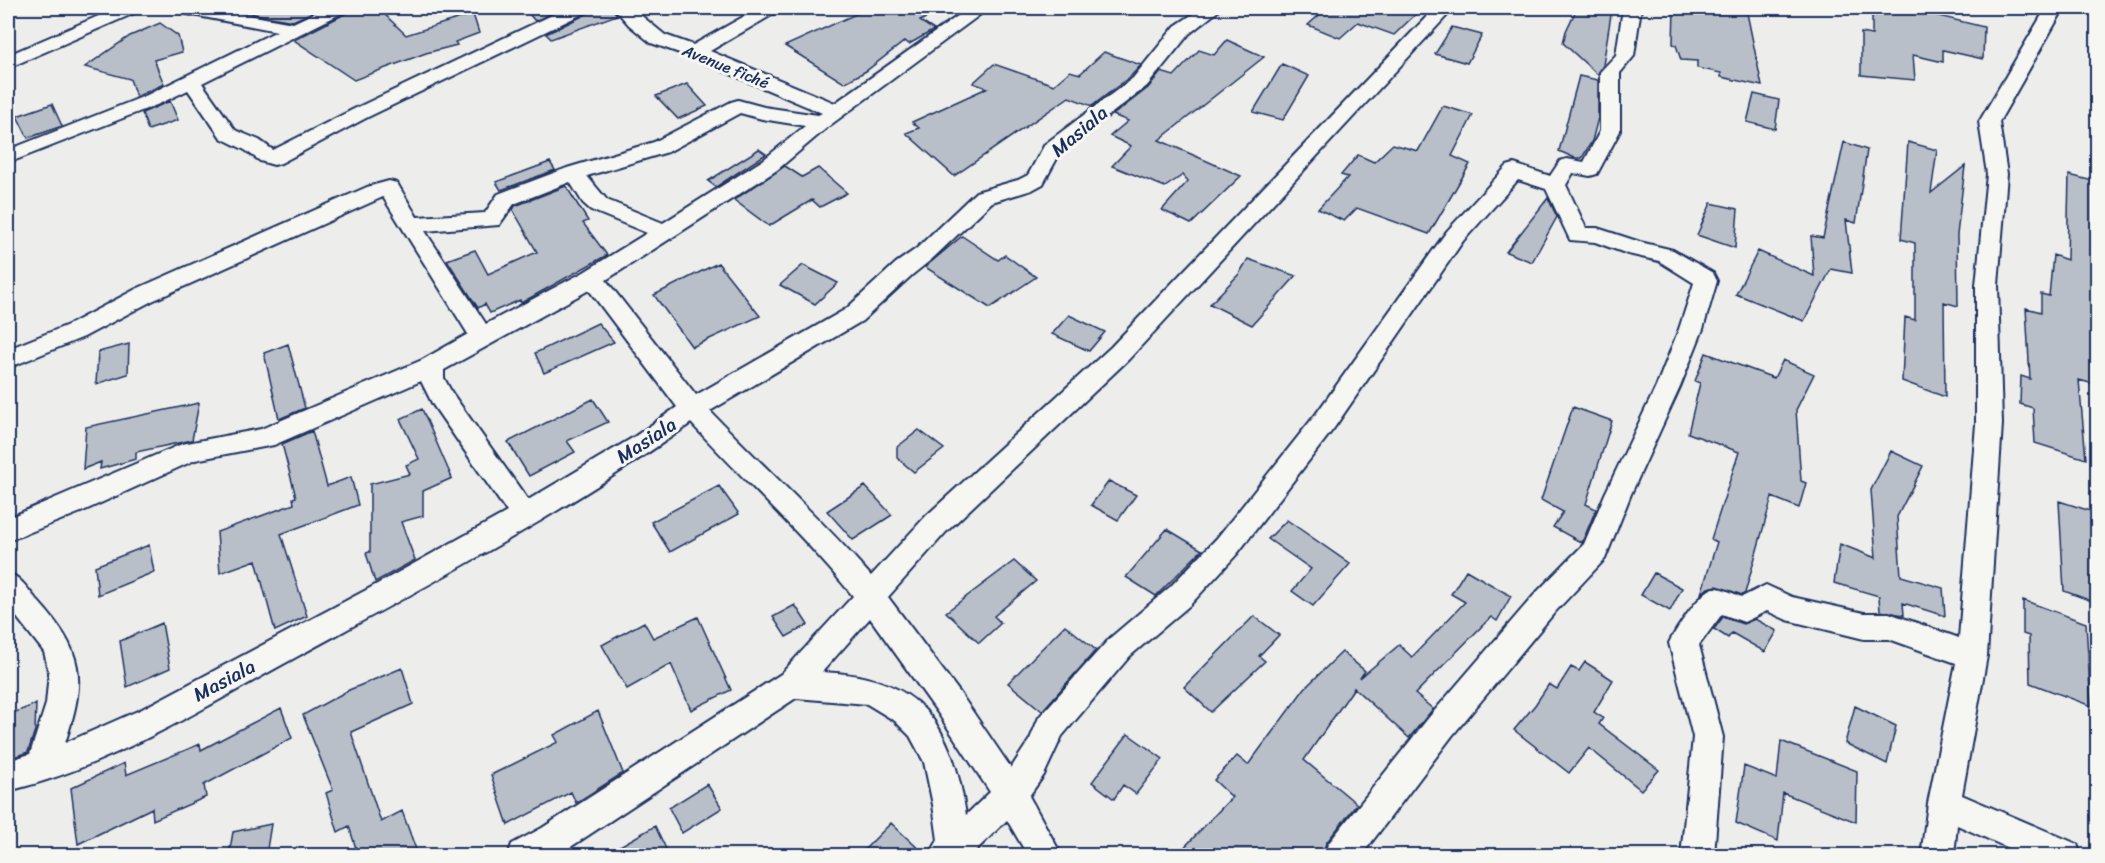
<svg xmlns="http://www.w3.org/2000/svg" width="2105" height="863" font-family="Sriracha,sans-serif">
<style>
.building{fill:#b9bfc8;stroke:#1b2f5e;stroke-width:1.5}
.lines{fill:none;stroke-linecap:round;stroke-linejoin:round}
.minor-casing{stroke:#1b2f5e;stroke-width:4}
.minor{fill:#f6f6f2;fill-rule:evenodd}
.labels{text-anchor:middle;stroke-width:6;stroke-linejoin:round;paint-order:stroke}
.far-street-label{font-size:16px;fill:#1b2f5e;stroke:#f6f6f2}
.street-label{font-size:20px;fill:#1b2f5e;stroke:#f6f6f2}
</style>
<rect width="100%" height="100%" fill="#edeeec"/>
<filter id="ink" filterUnits="userSpaceOnUse"><feTurbulence type="fractalNoise" baseFrequency=".0167" numOctaves="2"/><feDisplacementMap in="SourceGraphic" scale="12" xChannelSelector="R" yChannelSelector="G"/><feConvolveMatrix kernelMatrix="1 2 1 2 8 2 1 2 1" color-interpolation-filters="sRGB"/></filter>
<g filter="url(#ink)">
<!-- building -->
<path class="building" d="M245,8H321L293,21L254,14Z
M349,8H378L406,35L473,14L479,33L455,42L457,45L426,53L354,80L294,40L345,14Z
M524,8H563L535,21Z
M591,8H612L617,15L551,39L546,34L587,14Z
M869,8H945L920,21L934,30L909,44L905,41L866,71L844,83L785,46Z
M1327,8H1422L1394,35L1358,22L1340,38L1308,25Z
M1577,8H1612L1603,65L1598,75L1563,43L1566,31Z
M1674,8H1746L1762,86L1721,77V73L1697,68V61L1681,60L1676,45L1673,44Z
M1872,8H1914V10L1984,27L1983,59L1943,50V62L1913,55L1915,80L1861,75V33L1872,35Z
M160,23L178,36L182,52L154,60L164,84L136,97L130,79L85,67L130,36Z
M1452,27L1482,35L1467,63L1435,54Z
M1227,40L1264,57L1159,140L1241,176L1191,224L1162,210L1188,181L1183,175L1165,187L1112,166L1131,146L1110,136L1128,121L1113,115L1148,88L1161,72L1174,76L1199,50L1214,55Z
M1104,52L1141,65L1131,76L1092,106L1069,97L954,176L906,133L919,128L912,122L987,88L973,83L994,64L1054,85L1070,71L1080,74Z
M1282,64L1309,76L1283,120L1253,112Z
M1579,76L1598,80V118L1592,141L1582,158H1575L1559,151Z
M687,84L707,106L678,119L656,96Z
M1754,94L1779,100L1775,129L1747,122Z
M170,101L178,120L148,130L142,113Z
M52,104L62,126L28,138L17,116Z
M1443,106L1473,115L1452,156L1470,164L1429,234L1357,208L1344,221L1318,209L1348,177L1341,175L1358,155L1374,162L1393,144L1418,151Z
M1844,142L1867,150L1856,223L1846,220L1852,273L1831,269L1804,321L1736,294L1758,251L1814,276L1811,236L1823,238Z
M1908,142L1937,150L1931,193L1965,166L1957,235L1958,306L1944,302L1945,397L1902,381L1905,317L1915,320V243L1901,239Z
M759,149L766,154L716,187L708,181Z
M550,162L555,170L501,190L496,182Z
M785,166L802,177L818,168L847,193L820,207L812,200L769,226L734,200Z
M2069,175L2097,182V264L2094,263L2091,316L2097,385L2079,380L2086,459L2035,443L2033,408L2020,404L2021,376L2030,379L2026,308L2041,312V294L2049,296L2053,255L2067,260Z
M566,186L588,221L583,223L607,255L521,303L520,300L490,313L485,304L478,308L447,260L475,250L488,274L537,252L513,210L515,206Z
M1548,198L1557,217L1532,262L1506,252Z
M1711,203L1738,209L1735,248L1697,235Z
M962,236L998,260L1005,255L1036,277L990,308L925,267Z
M1248,259L1296,276L1252,325L1210,304L1239,274Z
M718,263L760,316L692,347L654,295Z
M803,265L838,283L815,304L780,285Z
M1069,315L1105,332L1089,351L1052,334Z
M598,323L614,342L544,373L535,353Z
M129,344L128,374L96,384L98,352Z
M288,344L305,408L279,419L264,353Z
M1706,353L1774,378L1783,360L1814,374L1796,410L1801,481L1806,483L1799,508L1772,497L1745,593L1742,595L1717,586L1708,588L1701,594L1717,542L1711,539L1739,452L1688,433L1700,383L1695,381Z
M593,399L608,422L567,441L575,452L529,476L508,442Z
M199,403L192,440L136,452V459L100,469L101,462L83,469L86,427Z
M1573,407L1612,421L1586,504L1596,509L1582,543L1553,527L1563,512L1541,500Z
M422,409L452,478L423,491V516L401,522L415,560L375,582L366,553L370,552V484L410,474L406,465L419,459L400,419Z
M919,430L944,449L914,472L897,458V447Z
M312,431L327,486L351,477L358,505L281,534L307,616L275,631L256,560L220,573L217,532L294,504L293,498L296,497L282,444Z
M1891,451L1923,466L1897,517L1901,576L1943,588L1945,616L1903,603L1904,615L1880,611L1879,596L1834,583L1840,544L1876,558L1871,490Z
M1109,481L1136,495L1118,520L1091,505Z
M719,486L739,514L670,552L651,522Z
M865,486L892,515L853,540L827,511Z
M2059,501L2097,513V603L2064,591Z
M1287,520L1350,564L1313,606L1292,591L1311,569L1268,539Z
M1167,529L1202,550L1156,596L1126,577Z
M149,545L154,572L98,595L95,566Z
M1014,561L1036,581L994,616L1001,623L979,643L946,612Z
M1466,570L1511,596L1497,621L1491,617L1415,694L1433,709L1409,738L1354,688L1304,760L1357,804L1326,843L1322,855H1177L1232,797L1214,780L1237,756L1248,765L1305,688L1342,652L1365,671L1360,678L1399,645L1412,657L1465,602L1451,594Z
M1654,573L1682,588L1670,611L1641,595Z
M2023,600L2086,623L2091,706L2030,683L2029,636L2023,634Z
M795,605L808,625L786,637L773,617Z
M1254,616L1279,635L1259,656L1265,661L1211,712L1184,687Z
M698,617L731,690L691,710L671,664L627,689L602,645L644,622L653,638Z
M1723,617L1743,624L1755,619L1777,631L1765,652L1732,633L1728,638L1714,629Z
M162,623L170,668L127,687L120,641Z
M1065,625L1096,650L1042,711L1008,683Z
M1585,662L1613,680L1594,712L1603,718L1599,724L1659,770L1641,790L1589,748L1569,773L1514,730L1535,705L1549,684L1557,689L1571,667L1579,671Z
M402,668L413,704L351,732L381,822L402,811L418,855H358L349,826L338,832L326,793L333,790L303,715L349,690Z
M36,704L35,730L28,752L8,759V715Z
M1855,706L1896,726L1887,764L1845,743Z
M281,708L292,738L204,785L206,797L153,820L152,808L78,844L71,788L124,763L126,775L200,744L201,750Z
M598,711L623,773L576,803L571,792L508,825L491,775L558,742L554,735Z
M1128,734L1163,759L1136,794L1123,785L1114,799L1092,782Z
M1781,741L1857,771L1856,822L1783,793L1778,841L1736,823L1744,766L1777,779Z
M707,784L722,808L682,833L669,808Z
M891,823L925,855H859Z
M271,824L266,855H229L233,832Z
M655,826L669,855H604Z"/>
<g class="lines">
<!-- minor casing -->
<g class="minor-casing">
<path id="minor" d="M117,8H140L137,12L8,68V55Z
M173,8H209L293,23L325,8H347L344,12L202,83L235,130L259,140L273,150L354,109L567,8H589L586,12L368,117L281,163L274,165L260,161L245,150L221,138L188,90L159,104L8,163V150L145,96L277,31L182,13L176,12Z
M614,8H632L665,35L693,45L759,8H780L777,12L710,51L835,103L969,8H989L829,126L777,170L606,280L696,395L846,309L896,263L916,249L976,192L1018,180L1028,175L1045,144L1133,78L1175,26L1202,8H1222L1189,34L1147,86L1060,153L1043,184L1032,190L992,202L932,259L912,275L862,321L710,411C763,467 821,518 871,576L926,516L1111,347L1435,8H1454L1129,359L946,532L888,597L960,693L1011,768L1030,739L1039,717L1110,638L1170,587L1217,538L1316,414L1447,231L1507,166L1514,164L1550,176L1560,161L1567,159L1584,162L1600,131V72L1616,55L1623,8H1641L1634,56L1620,73V131L1597,174L1590,176L1573,173L1566,185L1586,228H1597L1640,242L1673,250L1713,273L1717,281L1703,329L1680,387L1631,494L1605,559L1555,612L1452,736L1361,856H1324L1328,844L1430,716L1535,594L1584,544L1605,494L1656,387L1679,329L1694,283L1659,261L1628,254L1595,242L1570,240L1546,189L1518,180L1463,241L1334,428L1237,554L1190,605L1130,656L1062,736L1044,775L1029,796L1062,856H1028L1007,820L970,856H929L938,840L933,805L924,762L910,736L895,721L867,704L796,698L557,856H508L512,844L542,828L781,674L853,596C803,535 745,481 691,423C568,511 432,583 300,655C206,706 112,766 8,791V761L30,754L46,704L49,672L44,652L8,606V573C21,577 28,590 37,600C84,652 87,677 65,743L142,709L370,588L507,512L433,405L421,381L274,445L195,460L81,512L8,541V518L182,444L261,429L422,360L468,334L383,197L152,301L84,337L8,368V349L68,325L136,289L367,187L389,181L397,183L417,217L485,213L498,194L567,168L654,142L731,102L738,100L764,107L818,115L822,113L688,56L651,43L629,25ZM740,113L762,119L805,126L763,160L663,223L607,200L587,176L668,152ZM570,182L583,203L591,210L647,233L584,272L486,324L425,231L499,225L514,204ZM589,290L677,407L634,437L528,500L452,393L444,378V370ZM870,618L938,713L990,792L966,815C952,723 920,676 822,672Z
M2046,8H2064L1999,122L2007,174L1998,285L2002,424L1987,656L1962,795L2077,844L2081,856H2026L1957,825L1954,856H1921L1928,803L1956,663L1889,639H1864L1787,620L1767,611L1744,622L1722,614L1699,645L1723,737L1714,856H1681L1693,737L1669,643C1675,631 1701,590 1714,588C1722,587 1734,594 1742,597L1766,585L1792,597L1864,613H1889L1959,638L1976,424V285L1987,174L1979,122Z"/>
</g>
<!-- minor -->
<use href="#minor" class="minor"/>
</g>
</g>
<g class="labels">
<!-- far-street labels -->
<g class="far-street-label">
<text transform="translate(726 66) rotate(22)" y="6">Avenue fiché</text>
</g>
<!-- street labels -->
<g class="street-label">
<text transform="translate(1079 131) rotate(-40)" y="7">Masiala</text>
<text transform="translate(646 440) rotate(-33)" y="7">Masiala</text>
<text transform="translate(224 680) rotate(-28)" y="7">Masiala</text>
</g>
</g>
<!-- margin -->
<rect width="2105" height="863" fill="none" stroke="#f6f6f2" stroke-width="30"/>
<rect x="15" y="15" width="2075" height="833" fill="none" stroke="#1b2f5e" stroke-width="2" filter="url(#ink)"/>
</svg>
